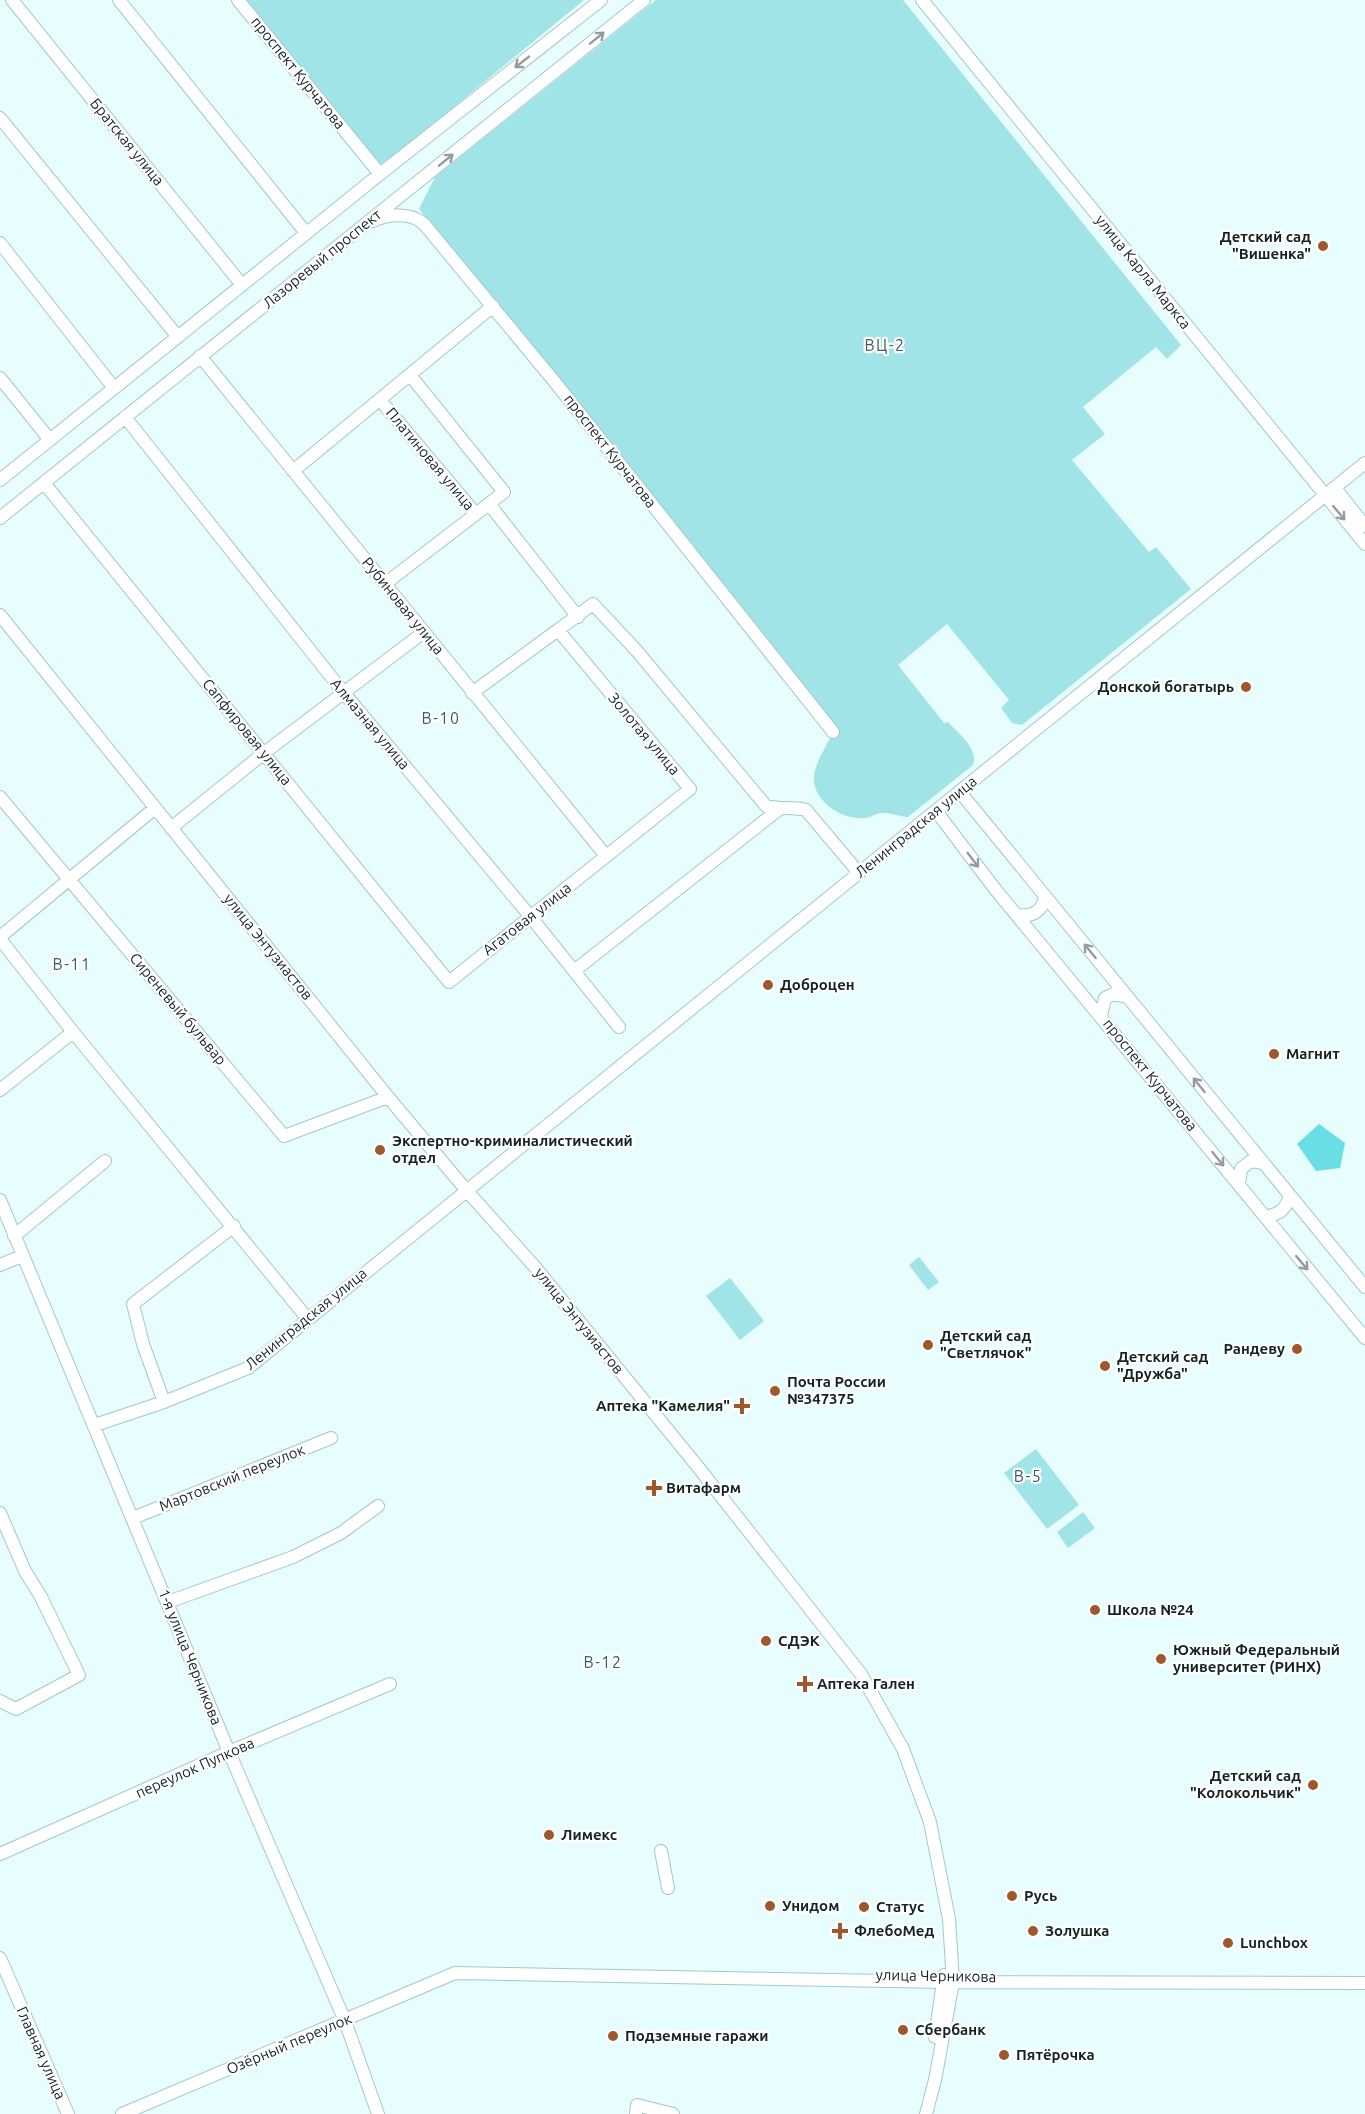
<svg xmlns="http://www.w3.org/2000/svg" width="1365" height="2114" font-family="Ubuntu,sans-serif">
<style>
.green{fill:#a1e4e8}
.forest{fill:#69dee4}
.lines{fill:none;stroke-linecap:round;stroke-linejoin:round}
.minor-casing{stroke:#a3c8ca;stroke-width:14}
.minor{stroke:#fff;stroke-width:12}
.oneway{stroke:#969c9c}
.poi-dot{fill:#9e582e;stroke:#fff;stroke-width:2}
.labels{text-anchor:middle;stroke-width:4.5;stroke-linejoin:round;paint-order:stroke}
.street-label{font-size:15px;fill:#152324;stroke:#fff}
.poi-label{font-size:15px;font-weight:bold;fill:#152324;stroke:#fff;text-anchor:start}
.neighbourhood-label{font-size:16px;letter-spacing:1.5px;fill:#3c5e60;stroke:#fff}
</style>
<rect width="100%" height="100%" fill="#e7fdfe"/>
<!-- green -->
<path class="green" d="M243,0H584L382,166Z
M656,0H903L1181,345L1167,359L1156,347L1083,407L1105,434L1072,460L1149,552L1156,547L1191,589L1022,725L1012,723L1001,708L1009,700L947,624L898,665L944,723L948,722C958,733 979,749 973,765L908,817C899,817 889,812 880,813C875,814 871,817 867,818C845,821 815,804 814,780C813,765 827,746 833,732L573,398L552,369L419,209L435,177Z
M919,1257L939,1282L928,1290L909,1265Z
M730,1278L764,1321L740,1340L706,1296Z
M1036,1449L1079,1505L1047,1529L1004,1473Z
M1083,1512L1095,1528L1068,1548L1057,1532Z"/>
<!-- forest -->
<path class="forest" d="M1319,1124L1345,1143L1340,1168L1316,1171L1297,1144Z"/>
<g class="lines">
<!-- minor casing -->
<g class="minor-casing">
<path id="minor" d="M12,0L242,285
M119,0L306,233
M238,0L380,174
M922,0L1365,544
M0,118L178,337
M373,221C388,214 411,212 424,224L554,381L833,732
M0,243L114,388
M200,356L606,856
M410,375L504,492L476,514
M0,378L50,440
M380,400L476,514L386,583
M125,417L344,693L530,916L619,1027
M293,471L493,306
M0,480L380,174L601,0
M44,483L449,982L690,789L558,630L593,604L636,650L766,806C780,810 792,806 806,810L859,873
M1335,488L1365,526
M489,504L578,617
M0,518L644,0
M0,615L388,1097L467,1191L535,1267L698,1467L861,1674L903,1749L930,1822L949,1919L953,1982L935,2080L926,2114
M472,693L558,630
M960,792L1365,1287
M0,797L284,1136L388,1097
M936,811L995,889L1365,1338
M171,828L264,753L424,632
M1018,915C1033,917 1043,911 1045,896
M0,937L155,808
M0,939L73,1032L307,1318
M574,971L778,810
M1101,1016L1105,998L1113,994L1127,997
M0,1090L73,1032
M1239,1185L1241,1169L1251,1161L1263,1163
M0,1200L229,1752L345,2021L378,2114
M1265,1217C1280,1214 1285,1210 1290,1196
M14,1236L105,1161
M0,1265L22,1256
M164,1402L143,1344L133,1304L234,1226
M95,1425L164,1402L248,1368L1365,463
M0,1513L25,1571L41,1597L79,1675L16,1709L0,1701
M133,1518L331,1438
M168,1602L293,1557L341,1533L378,1506
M661,1851L668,1888
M0,1854L229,1752L390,1684
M0,1958L68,2114
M935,2037L944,1975
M122,2114L455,1973L944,1982L1365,1983
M636,2114L637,2105L673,2114"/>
</g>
<!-- minor -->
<use href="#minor" class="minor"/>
</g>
<!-- one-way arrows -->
<defs><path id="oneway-shaft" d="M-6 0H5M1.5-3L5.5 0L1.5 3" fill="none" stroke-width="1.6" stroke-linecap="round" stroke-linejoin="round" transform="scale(1.5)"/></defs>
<g class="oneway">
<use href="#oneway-shaft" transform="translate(597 38) rotate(-39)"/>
<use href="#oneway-shaft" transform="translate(522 62) rotate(142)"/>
<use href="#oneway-shaft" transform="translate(446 160) rotate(-39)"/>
<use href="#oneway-shaft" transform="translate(1339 513) rotate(50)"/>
<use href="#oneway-shaft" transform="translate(973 860) rotate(53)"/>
<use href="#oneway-shaft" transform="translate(1090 951) rotate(-129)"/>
<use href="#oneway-shaft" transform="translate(1199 1085) rotate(-129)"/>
<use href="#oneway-shaft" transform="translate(1218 1159) rotate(51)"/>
<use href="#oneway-shaft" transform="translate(1302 1263) rotate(50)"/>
</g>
<!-- markers -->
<g class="poi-dot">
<circle cx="1323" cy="246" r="6"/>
<circle cx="1246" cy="687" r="6"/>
<circle cx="768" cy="985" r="6"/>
<circle cx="1274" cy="1054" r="6"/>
<circle cx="380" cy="1150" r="6"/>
<circle cx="928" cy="1345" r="6"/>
<circle cx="1297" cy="1349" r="6"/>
<circle cx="1105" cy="1366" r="6"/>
<circle cx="775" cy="1391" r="6"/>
<path d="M739 1397h6v6h6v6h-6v6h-6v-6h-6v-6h6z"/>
<path d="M651 1479h6v6h6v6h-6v6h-6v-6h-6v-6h6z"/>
<circle cx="1095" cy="1610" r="6"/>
<circle cx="766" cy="1641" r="6"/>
<circle cx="1161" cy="1659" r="6"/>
<path d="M802 1675h6v6h6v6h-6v6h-6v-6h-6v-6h6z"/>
<circle cx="1313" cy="1785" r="6"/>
<circle cx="549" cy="1835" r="6"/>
<circle cx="1012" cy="1896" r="6"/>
<circle cx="770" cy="1906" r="6"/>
<circle cx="864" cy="1907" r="6"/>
<path d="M837 1922h6v6h6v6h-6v6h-6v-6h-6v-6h6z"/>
<circle cx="1033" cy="1931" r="6"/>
<circle cx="1228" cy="1943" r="6"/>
<circle cx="903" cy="2030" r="6"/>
<circle cx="613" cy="2036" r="6"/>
<circle cx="1004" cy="2055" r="6"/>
</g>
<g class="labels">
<!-- street labels -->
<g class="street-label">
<text transform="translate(298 73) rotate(51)" y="5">проспект Курчатова</text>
<text transform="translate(127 142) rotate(51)" y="5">Братская улица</text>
<text transform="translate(322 259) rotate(-39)" y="5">Лазоревый проспект</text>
<text transform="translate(1143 272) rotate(51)" y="5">улица Карла Маркса</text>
<text transform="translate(610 451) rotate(52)" y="5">проспект Курчатова</text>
<text transform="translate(430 459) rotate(50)" y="5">Платиновая улица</text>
<text transform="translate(403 606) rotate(51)" y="5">Рубиновая улица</text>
<text transform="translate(370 724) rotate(50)" y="5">Алмазная улица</text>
<text transform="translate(247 732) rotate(51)" y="5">Сапфировая улица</text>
<text transform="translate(644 734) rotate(50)" y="5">Золотая улица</text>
<text transform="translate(916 827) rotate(-39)" y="5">Ленинградская улица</text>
<text transform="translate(527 919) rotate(-38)" y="5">Агатовая улица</text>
<text transform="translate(268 947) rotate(51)" y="5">улица Энтузиастов</text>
<text transform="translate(178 1009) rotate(50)" y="5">Сиреневый бульвар</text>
<text transform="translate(1150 1075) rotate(51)" y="5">проспект Курчатова</text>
<text transform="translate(306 1319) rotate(-39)" y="5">Ленинградская улица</text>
<text transform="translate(579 1321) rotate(51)" y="5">улица Энтузиастов</text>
<text transform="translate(232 1478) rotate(-22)" y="5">Мартовский переулок</text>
<text transform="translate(190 1657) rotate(68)" y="5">1-я улица Черникова</text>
<text transform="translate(195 1768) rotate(-24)" y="5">переулок Пупкова</text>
<text transform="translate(936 1976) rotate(1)" y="5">улица Черникова</text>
<text transform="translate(289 2044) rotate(-23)" y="5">Озёрный переулок</text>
<text transform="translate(41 2053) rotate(66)" y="5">Главная улица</text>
</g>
<!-- poi labels -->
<g class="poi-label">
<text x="1311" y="242" text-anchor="end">Детский сад<tspan x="1311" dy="17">"Вишенка"</tspan></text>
<text x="1234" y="692" text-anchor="end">Донской богатырь</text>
<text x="780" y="990">Доброцен</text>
<text x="1286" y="1059">Магнит</text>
<text x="392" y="1146">Экспертно-криминалистический<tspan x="392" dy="17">отдел</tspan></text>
<text x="940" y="1341">Детский сад<tspan x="940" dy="17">"Светлячок"</tspan></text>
<text x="1285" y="1354" text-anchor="end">Рандеву</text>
<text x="1117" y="1362">Детский сад<tspan x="1117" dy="17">"Дружба"</tspan></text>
<text x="787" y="1387">Почта России<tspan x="787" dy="17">№347375</tspan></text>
<text x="730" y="1411" text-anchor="end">Аптека "Камелия"</text>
<text x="666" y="1493">Витафарм</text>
<text x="1107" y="1615">Школа №24</text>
<text x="778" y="1646">СДЭК</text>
<text x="1173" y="1655">Южный Федеральный<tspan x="1173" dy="17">университет (РИНХ)</tspan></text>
<text x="817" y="1689">Аптека Гален</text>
<text x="1301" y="1781" text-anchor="end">Детский сад<tspan x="1301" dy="17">"Колокольчик"</tspan></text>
<text x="561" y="1840">Лимекс</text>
<text x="1024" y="1901">Русь</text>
<text x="782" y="1911">Унидом</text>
<text x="876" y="1912">Статус</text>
<text x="854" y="1936">ФлебоМед</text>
<text x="1045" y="1936">Золушка</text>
<text x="1240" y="1948">Lunchbox</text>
<text x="915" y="2035">Сбербанк</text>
<text x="625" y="2041">Подземные гаражи</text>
<text x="1016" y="2060">Пятёрочка</text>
</g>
<!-- neighbourhood labels -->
<g class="neighbourhood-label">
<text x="885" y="351">ВЦ-2</text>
<text x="441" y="724">В-10</text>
<text x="72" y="970">В-11</text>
<text x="1028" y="1482">В-5</text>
<text x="603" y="1668">В-12</text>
</g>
</g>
</svg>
